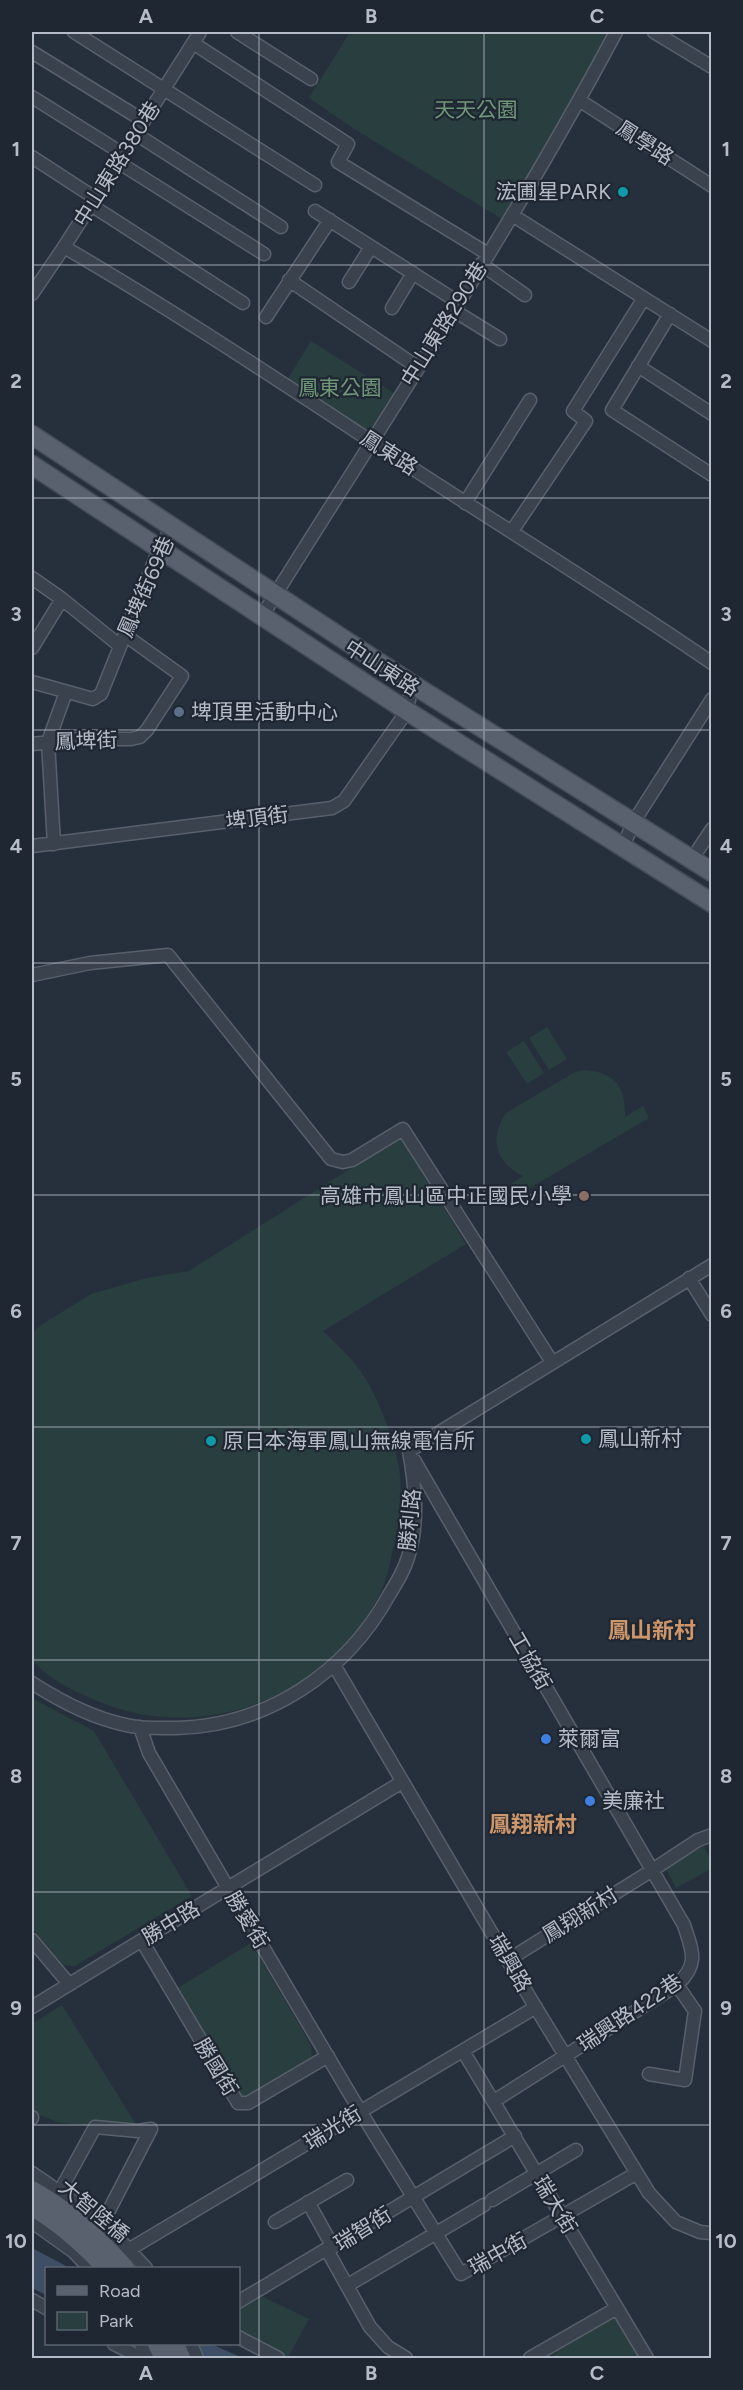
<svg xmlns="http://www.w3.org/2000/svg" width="743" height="2390" font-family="Figtree,'Noto Sans TC',sans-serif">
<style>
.green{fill:#293e3f}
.water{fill:#3d4e65}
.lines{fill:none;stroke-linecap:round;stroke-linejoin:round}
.minor-casing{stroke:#58606b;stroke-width:15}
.primary-casing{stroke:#434b56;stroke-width:21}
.minor{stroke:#3a424d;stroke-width:12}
.primary{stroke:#58616d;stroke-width:18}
.grid{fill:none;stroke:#b6bdc8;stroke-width:1.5;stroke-opacity:0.55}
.culture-dot{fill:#0f9aa8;stroke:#1f2732;stroke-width:2}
.service-dot{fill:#5c6f8a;stroke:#1f2732;stroke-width:2}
.education-dot{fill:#8d6e63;stroke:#1f2732;stroke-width:2}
.shop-dot{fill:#3f7fe0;stroke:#1f2732;stroke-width:2}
.labels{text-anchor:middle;stroke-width:4.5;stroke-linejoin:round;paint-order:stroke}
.park-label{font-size:21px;fill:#6f9778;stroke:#1f2732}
.street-label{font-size:21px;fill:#b6bdc8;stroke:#1f2732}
.poi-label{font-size:21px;fill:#b6bdc8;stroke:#1f2732;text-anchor:start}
.neighbourhood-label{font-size:22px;font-weight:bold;fill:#ce966b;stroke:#1f2732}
.neatline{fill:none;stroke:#b6bdc8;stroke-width:2}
.grid-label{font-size:20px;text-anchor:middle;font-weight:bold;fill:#b6bdc8}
</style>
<rect width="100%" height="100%" fill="#26303d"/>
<!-- green -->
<path class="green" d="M350,32H609L566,113L502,219L356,130L309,98Z
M311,341L395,394L373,426L362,430L286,382Z
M547,1027L567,1059L549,1070L529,1038Z
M524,1041L544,1073L527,1084L506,1052Z
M586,1070C616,1073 626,1088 625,1117L643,1106L649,1118L504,1203L498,1192L523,1176C495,1162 489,1139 506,1113L575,1072Z
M400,1137L466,1244L323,1331C333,1341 343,1350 352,1360C374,1385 393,1435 399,1467C403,1495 399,1526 392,1553C390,1563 388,1574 384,1584C340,1690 212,1745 105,1704C80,1694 50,1681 32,1660V1334L41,1325L91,1294L147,1278L189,1271Z
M32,1698L94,1731L192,1896L75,1966L63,1965L32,1928Z
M704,1846L711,1860V1869L676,1888L665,1867Z
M251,1943L311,2045L312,2059L247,2098L238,2096L176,1989Z
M62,2005L137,2126L95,2122L86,2126L57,2122L32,2112V2024Z
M263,2297L309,2319L288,2357L239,2329V2310Z
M612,2319L619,2320L642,2358H555L554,2353Z"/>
<!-- water -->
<path class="water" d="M32,2248L70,2268H46V2295L32,2288Z
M139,2344H211L243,2358H169Z"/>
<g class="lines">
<!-- minor casing -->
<g class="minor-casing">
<path id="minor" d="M74,32L315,185
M237,32L311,79
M654,32L712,67
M193,43L348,144L338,162L488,254
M32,52L144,121
M32,97L123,154
M579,100L712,186
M136,134L281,227
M32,157L95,198
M118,162L264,254
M91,205L243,303
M315,211L458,302
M512,215L712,341
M64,247C183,316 297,393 412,468C512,533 613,595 712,663
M481,264L525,295
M289,280L417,367
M349,282L371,247
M32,294L64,247L200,32
M392,308L413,273
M453,310L500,339
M670,314L612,410L712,475
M266,317L330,220
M638,366L712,414
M465,503L530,400
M512,531L586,421L573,411L644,298
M32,578L62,599L120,646
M262,616C382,423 509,233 616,32
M32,648L62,599
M32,682L93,699L101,694L160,547L172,528
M32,744L79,739H131L140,737L147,730L182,676L125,635
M54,844L48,742L66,692
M32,846L332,808L344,801L407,711L412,684
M623,847L633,823L712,699
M692,859L712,829
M32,975L90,963L168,955L331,1159L343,1162L352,1160L403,1129L552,1362
M689,1278L712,1315
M414,1460L684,1925C692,1951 700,1963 677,1985L494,2101
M334,1665L530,1998L649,2193L676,2222L700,2232L712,2233
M32,1683C60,1701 92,1718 126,1725C142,1729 160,1728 176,1728C267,1726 346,1673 389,1595C397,1582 405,1569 409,1554C419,1521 415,1484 409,1451L712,1265
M140,1727L149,1753L228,1888L360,2111L461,2274L637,2173
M32,1940L69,1984
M142,1941L238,2103H248L328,2056
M508,1960L651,1871L698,1840L712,1835
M32,2007L402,1782
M463,2051L647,2358
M649,2074L685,2080L695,2011L677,1985
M32,2118V2117
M32,2173L103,2222L146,2268
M60,2191L95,2127L138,2131L151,2129
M492,2200L576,2150
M308,2202L333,2247
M32,2222L74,2252L89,2268
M103,2222L151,2129
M275,2222L347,2180
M130,2249L536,2007
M327,2250L370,2327L388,2347L406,2358
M348,2285L484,2205
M32,2300L46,2308
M238,2302L515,2136
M238,2337L278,2358
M114,2344L142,2358
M141,2344L149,2358
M191,2344L197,2358
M530,2358L617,2308"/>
</g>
<!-- primary casing -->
<g class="primary-casing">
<path id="primary" d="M32,435L412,684L712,872
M32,465L407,711L712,903
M32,2190C68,2210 98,2237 125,2268
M32,2207C60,2222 84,2245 106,2268
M157,2344L164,2358
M175,2344L181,2358"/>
</g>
<!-- minor -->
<use href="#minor" class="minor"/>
<!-- primary -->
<use href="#primary" class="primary"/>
</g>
<!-- grid -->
<path class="grid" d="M259,32V2358M484,32V2358M32,265H712M32,498H712M32,730H712M32,963H712M32,1195H712M32,1427H712M32,1660H712M32,1892H712M32,2125H712"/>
<!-- markers -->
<g class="culture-dot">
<circle cx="623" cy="192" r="6"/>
<circle cx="586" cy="1439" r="6"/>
<circle cx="211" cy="1441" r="6"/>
</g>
<circle class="service-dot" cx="179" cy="712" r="6"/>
<circle class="education-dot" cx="584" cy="1196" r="6"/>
<g class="shop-dot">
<circle cx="546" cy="1739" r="6"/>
<circle cx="590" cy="1801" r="6"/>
</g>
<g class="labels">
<!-- park labels -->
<g class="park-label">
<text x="476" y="117">天天公園</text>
<text x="340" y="395">鳳東公園</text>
</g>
<!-- street labels -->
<g class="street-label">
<text transform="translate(645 143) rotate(33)" y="7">鳳學路</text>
<text transform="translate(117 164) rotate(-58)" y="7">中山東路380巷</text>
<text transform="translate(444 324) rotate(-58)" y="7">中山東路290巷</text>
<text transform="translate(389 453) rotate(33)" y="7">鳳東路</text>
<text transform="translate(146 587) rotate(-66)" y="7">鳳埤街69巷</text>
<text transform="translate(382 668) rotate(33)" y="7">中山東路</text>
<text transform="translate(86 741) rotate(-2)" y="7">鳳埤街</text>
<text transform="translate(257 818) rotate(-7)" y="7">埤頂街</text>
<text transform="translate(410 1520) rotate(-84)" y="7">勝利路</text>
<text transform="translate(530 1661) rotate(60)" y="7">工協街</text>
<text transform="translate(580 1915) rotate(-32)" y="7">鳳翔新村</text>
<text transform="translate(247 1920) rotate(59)" y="7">勝愛街</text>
<text transform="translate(171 1923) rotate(-31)" y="7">勝中路</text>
<text transform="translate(510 1963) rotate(60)" y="7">瑞興路</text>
<text transform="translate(630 2013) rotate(-34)" y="7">瑞興路422巷</text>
<text transform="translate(216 2067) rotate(59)" y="7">勝國街</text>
<text transform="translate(333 2128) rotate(-32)" y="7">瑞光街</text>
<text transform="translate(555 2205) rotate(59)" y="7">瑞大街</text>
<text transform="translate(94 2211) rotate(40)" y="7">大智陸橋</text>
<text transform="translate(363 2229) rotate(-32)" y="7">瑞智街</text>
<text transform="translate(498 2254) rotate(-29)" y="7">瑞中街</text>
</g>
<!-- poi labels -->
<g class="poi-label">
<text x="611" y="199" text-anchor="end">浤圃星PARK</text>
<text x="191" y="719">埤頂里活動中心</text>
<text x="572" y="1203" text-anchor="end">高雄市鳳山區中正國民小學</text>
<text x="598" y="1446">鳳山新村</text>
<text x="223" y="1448">原日本海軍鳳山無線電信所</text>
<text x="558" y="1746">萊爾富</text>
<text x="602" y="1808">美廉社</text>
</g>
<!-- neighbourhood labels -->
<g class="neighbourhood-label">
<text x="652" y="1638">鳳山新村</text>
<text x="533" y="1832">鳳翔新村</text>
</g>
</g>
<!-- border -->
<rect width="743" height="2390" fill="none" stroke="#1f2732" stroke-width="66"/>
<!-- legend -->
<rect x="45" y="2267" width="195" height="78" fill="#1f2732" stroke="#5b636e" stroke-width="1.5"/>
<rect x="57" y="2286" width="30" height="9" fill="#58616d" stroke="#5b636e" stroke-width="1.5"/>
<text x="99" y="2297" font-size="18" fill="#b6bdc8">Road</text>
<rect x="57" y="2312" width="30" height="18" fill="#293e3f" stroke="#5b636e" stroke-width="1.5"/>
<text x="99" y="2327" font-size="18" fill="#b6bdc8">Park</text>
<rect x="33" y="33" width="677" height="2324" class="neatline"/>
<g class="grid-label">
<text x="146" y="23">A</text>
<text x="371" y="23">B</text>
<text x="597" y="23">C</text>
<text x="16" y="156">1</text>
<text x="726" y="156">1</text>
<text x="16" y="388">2</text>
<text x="726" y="388">2</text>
<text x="16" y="621">3</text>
<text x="726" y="621">3</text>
<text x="16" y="853">4</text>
<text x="726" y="853">4</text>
<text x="16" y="1086">5</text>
<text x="726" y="1086">5</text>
<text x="16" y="1318">6</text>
<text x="726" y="1318">6</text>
<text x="16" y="1550">7</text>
<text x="726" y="1550">7</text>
<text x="16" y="1783">8</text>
<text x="726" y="1783">8</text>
<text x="16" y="2015">9</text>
<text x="726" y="2015">9</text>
<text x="16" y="2248">10</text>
<text x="726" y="2248">10</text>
<text x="146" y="2380">A</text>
<text x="371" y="2380">B</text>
<text x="597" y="2380">C</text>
</g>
</svg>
